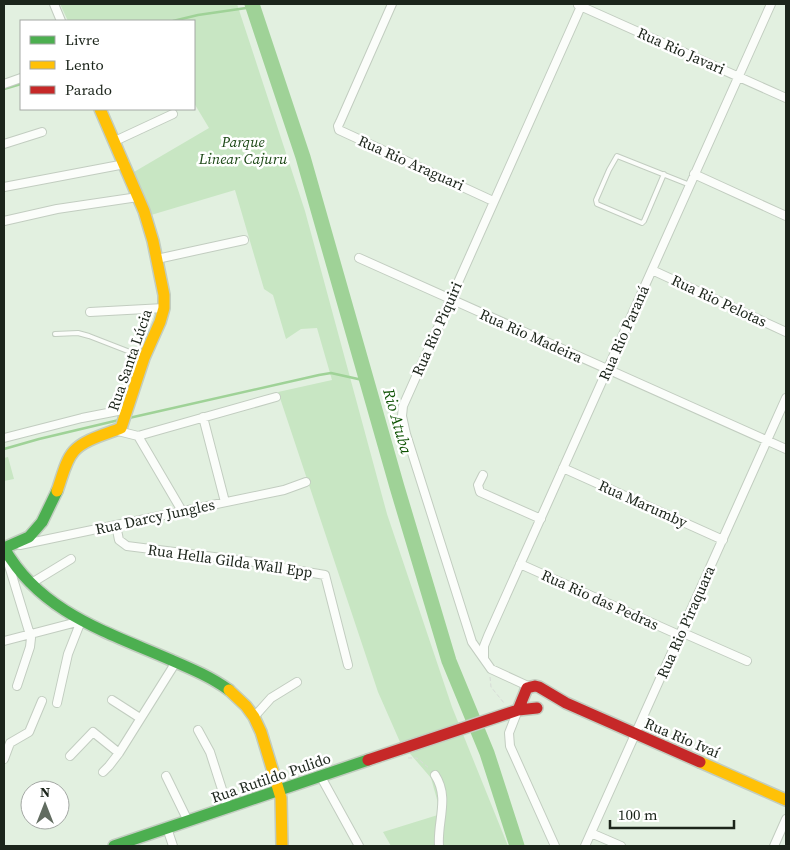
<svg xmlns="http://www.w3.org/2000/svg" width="790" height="850" font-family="'Source Serif 4',serif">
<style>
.green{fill:#c8e6c3}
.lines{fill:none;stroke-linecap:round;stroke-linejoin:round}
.stream{stroke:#9fd297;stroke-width:2.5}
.river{stroke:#9fd297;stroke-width:15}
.lane-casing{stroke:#c2cdc0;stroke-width:6}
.street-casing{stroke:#c2cdc0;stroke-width:10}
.fast-casing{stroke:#c2cdc0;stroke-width:14}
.slow-casing{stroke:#c2cdc0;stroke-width:14}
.jam-casing{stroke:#c2cdc0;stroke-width:14}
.path{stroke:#d7dbd7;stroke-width:1;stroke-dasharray:4 2.5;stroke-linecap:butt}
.lane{stroke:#fbfdfa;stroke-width:4}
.street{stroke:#fbfdfa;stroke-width:8}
.fast{stroke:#4caf50;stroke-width:11}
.slow{stroke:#ffc107;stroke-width:11}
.jam{stroke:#c62828;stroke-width:11}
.labels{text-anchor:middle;stroke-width:5;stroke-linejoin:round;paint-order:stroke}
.street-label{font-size:15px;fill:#1c251b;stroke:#fff}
.park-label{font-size:15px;font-style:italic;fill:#1d4917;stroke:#fff}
.water-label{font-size:16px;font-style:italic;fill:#0d5202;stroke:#fff}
</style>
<rect width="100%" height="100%" fill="#e2f0e0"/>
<!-- green -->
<path class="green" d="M60,4H237L305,211L387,514L452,707L508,846H391L383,832L441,814L431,778L400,742L378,692L278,392L332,380L317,328L301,329L286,339L273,295L264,289L235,190L151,215L134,172L209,128L194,103V21H68Z
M8,457L14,479L4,481V458Z"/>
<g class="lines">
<!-- stream -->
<path class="stream" d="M173,21L198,15L253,7
M4,89L21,84
M129,418L319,375L331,373L367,381
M4,449L39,439L119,420"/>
<!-- river -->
<path class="river" d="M252,4L303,157L397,487L449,661L487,753L517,846"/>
<!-- lane casing -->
<g class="lane-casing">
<path id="lane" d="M664,174L644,221L642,223L597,204L596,200L609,170L617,156L690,185
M55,334L78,333L89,336L143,357"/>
</g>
<!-- street casing -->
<g class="street-casing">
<path id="street" d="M54,4L61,21
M392,4L340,122L338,126L339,130L493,201
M578,5L786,98
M4,84L21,78
M115,141L173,114
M4,144L42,132
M694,174L786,216
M4,187L125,164
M4,221L57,209L138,197
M359,258L786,449
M157,259L244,240
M652,270L786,332
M90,312L164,308
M203,417L225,502
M118,431L138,436L276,397
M138,436L182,511
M4,438L82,418L128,409
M563,468L723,540
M483,475L478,485L480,492L541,519
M116,525L119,540L127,546L262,563L271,566L325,575L348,665
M20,545L284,490L306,482
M7,559L31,638L30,647L17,686
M520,564L679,635
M30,584L71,559
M681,632L747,661
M4,641L81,621
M484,658V646L488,636L771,4
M530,687L491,669L472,642L406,434L402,416L403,406L582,4
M112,700L140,718
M57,703L68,654L81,621
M518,710L509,733L510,746L555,846
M254,717L271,698L297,682
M198,730L210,752L228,808
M70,756L93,732L119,753
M4,759L10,743L29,732L42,701
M103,772L109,766L119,753L176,662
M435,775C450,798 437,821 439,846
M166,776L188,821
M321,777L359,846
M167,828L173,846
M591,833L621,846
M585,846L786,398
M774,846L786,819"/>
</g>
<!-- fast casing -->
<g class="fast-casing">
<path id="fast" d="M57,491L42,522L29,537L4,548C41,613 107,632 171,660C192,669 211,677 229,690
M114,846L368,760"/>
</g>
<!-- slow casing -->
<g class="slow-casing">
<path id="slow" d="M57,491C62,478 65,461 74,451C85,439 107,434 121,428L144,358L160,322L164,308V295L153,241L144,211L100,109
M229,690L246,706L254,717L261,732L281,798L282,846
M700,762L786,800"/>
</g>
<!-- jam casing -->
<g class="jam-casing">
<path id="jam" d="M518,710L527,688L535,686L539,687L566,703L700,762
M368,760L518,710L537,708"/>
</g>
<!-- path -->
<path class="path" d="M490,677L491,687L504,703
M408,758H417L430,769"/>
<!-- lane -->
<use href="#lane" class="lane"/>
<!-- street -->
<use href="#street" class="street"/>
<!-- fast -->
<use href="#fast" class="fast"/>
<!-- slow -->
<use href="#slow" class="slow"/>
<!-- jam -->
<use href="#jam" class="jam"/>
</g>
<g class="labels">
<!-- street labels -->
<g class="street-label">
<text transform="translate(681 51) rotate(24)" y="5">Rua Rio Javari</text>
<text transform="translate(411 163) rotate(24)" y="5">Rua Rio Araguari</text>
<text transform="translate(719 301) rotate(25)" y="5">Rua Rio Pelotas</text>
<text transform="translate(437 329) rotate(-66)" y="5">Rua Rio Piquiri</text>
<text transform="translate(624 333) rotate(-66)" y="5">Rua Rio Paraná</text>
<text transform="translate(531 336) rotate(24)" y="5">Rua Rio Madeira</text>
<text transform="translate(130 360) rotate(-71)" y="5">Rua Santa Lúcia</text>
<text transform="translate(643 504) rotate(24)" y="5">Rua Marumby</text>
<text transform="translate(155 517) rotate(-12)" y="5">Rua Darcy Jungles</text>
<text transform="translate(230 561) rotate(8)" y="5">Rua Hella Gilda Wall Epp</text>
<text transform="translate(600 600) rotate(24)" y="5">Rua Rio das Pedras</text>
<text transform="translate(686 622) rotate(-66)" y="5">Rua Rio Piraquara</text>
<text transform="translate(682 738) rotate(23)" y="5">Rua Rio Ivaí</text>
<text transform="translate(271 778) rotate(-19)" y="5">Rua Rutildo Pulido</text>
</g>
<!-- park labels -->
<g class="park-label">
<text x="243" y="147">Parque<tspan x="243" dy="17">Linear Cajuru</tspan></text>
</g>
<!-- water labels -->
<g class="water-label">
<text transform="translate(398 421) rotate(74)" y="6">Rio Atuba</text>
</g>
</g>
<!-- border -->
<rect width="790" height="850" fill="none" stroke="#1c251b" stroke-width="10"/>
<!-- legend -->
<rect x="20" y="20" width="175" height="90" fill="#ffffff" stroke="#a4a8a4"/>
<rect x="30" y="36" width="25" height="8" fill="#4caf50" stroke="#a4a8a4"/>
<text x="65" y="45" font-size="15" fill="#1c251b">Livre</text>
<rect x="30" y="61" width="25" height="8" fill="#ffc107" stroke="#a4a8a4"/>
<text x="65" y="70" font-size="15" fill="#1c251b">Lento</text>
<rect x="30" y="86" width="25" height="8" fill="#c62828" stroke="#a4a8a4"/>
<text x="65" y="95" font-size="15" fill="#1c251b">Parado</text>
<!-- north arrow -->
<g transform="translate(45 805)"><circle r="24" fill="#ffffff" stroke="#a4a8a4"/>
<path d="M0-4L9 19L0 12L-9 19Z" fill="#616c60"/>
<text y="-8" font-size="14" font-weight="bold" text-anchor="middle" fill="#1c251b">N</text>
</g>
<!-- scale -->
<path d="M610 820v8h124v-8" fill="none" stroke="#1c251b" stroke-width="2.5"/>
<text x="618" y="820" font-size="15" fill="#1c251b" stroke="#ffffff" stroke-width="4" paint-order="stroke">100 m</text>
</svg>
